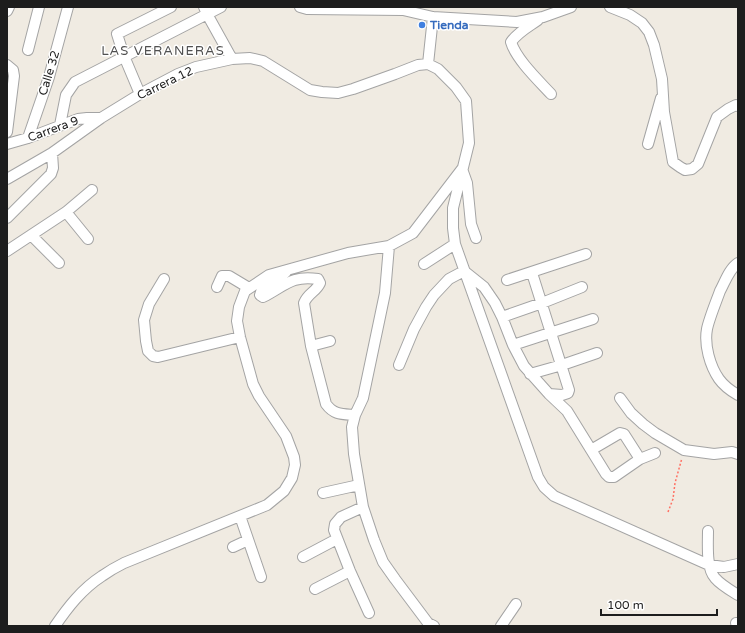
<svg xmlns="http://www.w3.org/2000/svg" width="745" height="633" font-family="'Varela Round',sans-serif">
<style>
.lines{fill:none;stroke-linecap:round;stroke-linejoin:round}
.minor-casing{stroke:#a4a4a4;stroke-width:12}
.path{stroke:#ff7164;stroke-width:1.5;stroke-dasharray:2 2;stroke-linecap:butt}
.minor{stroke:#fff;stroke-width:10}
.shop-dot{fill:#3f7fe0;stroke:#fff;stroke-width:1.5}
.labels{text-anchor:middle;stroke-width:3;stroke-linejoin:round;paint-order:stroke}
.shop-label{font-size:12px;font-weight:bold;fill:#366cbe;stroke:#fff;text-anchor:start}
.street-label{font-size:12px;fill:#1d1d1d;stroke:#fff}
.neighbourhood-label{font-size:13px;letter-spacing:1px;fill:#505050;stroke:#fff}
</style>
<rect width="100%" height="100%" fill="#f0ebe2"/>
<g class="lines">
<!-- minor casing -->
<g class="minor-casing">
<path id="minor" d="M204,7L207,14L232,59
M300,7L307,9L403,10L433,17L517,22L543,17L571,7
M610,7L630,15L642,23L649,32L654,45L662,79L664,112L673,162L680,167L685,170L692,169L698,164L717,117L728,109L736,105L738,106
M7,11L9,7
M538,20C528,27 518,32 511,42C516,59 538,80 551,94
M28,50L39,7
M428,64L438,69L456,87L466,101L469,143L453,208V228L455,244L538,477L544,487L554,496L709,565L724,567L738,564
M428,64L433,17
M7,65L13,70L14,76L7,132
M140,94L124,56L117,34L171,7
M60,125L66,95L75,82L221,7
M28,138L49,77L68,7
M7,144L28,138L78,119L87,118H101
M648,144L661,98
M462,169L467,183L471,224L476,238
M7,179L52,153L101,118L140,94L178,74L196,67L232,59L250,58L263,61L310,90L322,92L338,93L353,89L395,74L418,65L428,64
M66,212L88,239
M7,218L51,174L53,168L52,153
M31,235L59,263
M389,246L385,293L363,398L355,415L352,427L354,454L363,507L374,540L383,562L395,579L428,623L434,626
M7,251L66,212L92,190
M738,263C729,269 725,282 720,291C716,302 709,319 707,329C704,345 710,366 719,379C724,386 731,391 738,395
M424,264L455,244
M286,272L261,292L260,295L263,297C285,286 291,275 318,279L320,283C316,292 308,293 304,303L311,346L326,404C334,415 342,414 355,415
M532,273L569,390L568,393L562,395L549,394
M164,279L149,304L144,320L146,341L148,351L153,356L158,357L240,337
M507,280L586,254
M217,287L222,276H229L249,288
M502,317L542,303L582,287
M513,345L593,319
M311,346L330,341
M399,365L414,329L426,307L434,295L449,279L464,271L484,287L495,303L502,317L513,345L524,366L549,394L567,411L606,474L609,477H614L640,459L655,453
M530,374L562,365L597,353
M620,398L631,413L643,424L655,433L684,450L714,454L732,452L738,454
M591,450L620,433L624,434L640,459
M323,493L359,485
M363,507L341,517L335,524L334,530L350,571L369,613
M240,516L261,577
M708,531C708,544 706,568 715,578C721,585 730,590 738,595
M233,547L248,540
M303,557L337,539
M315,589L350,571
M736,623H738
M55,626C68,607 82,589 102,576C109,571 116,567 124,563L267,505L284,491L292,478L295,465L294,457L286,436L259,396L253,384L240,337L237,321L239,307L245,291L269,275L348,253L389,246L413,233L462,169
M501,626L516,604"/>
</g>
<!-- path -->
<path class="path" d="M668,512L673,499L675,483L682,458"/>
<!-- minor -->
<use href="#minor" class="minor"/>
</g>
<!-- markers -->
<circle class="shop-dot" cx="422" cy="25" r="4"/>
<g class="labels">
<!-- shop labels -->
<g class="shop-label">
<text x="430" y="29">Tienda</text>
</g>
<!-- street labels -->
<g class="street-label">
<text transform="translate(49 73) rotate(-73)" y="4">Calle 32</text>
<text transform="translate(165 83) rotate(-26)" y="4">Carrera 12</text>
<text transform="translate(53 129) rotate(-20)" y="4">Carrera 9</text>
</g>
<!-- neighbourhood labels -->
<g class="neighbourhood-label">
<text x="163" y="55">LAS VERANERAS</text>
</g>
</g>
<!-- border -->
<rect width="745" height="633" fill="none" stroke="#1d1d1d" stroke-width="16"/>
<!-- scale -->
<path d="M601 609v6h116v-6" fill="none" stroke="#1d1d1d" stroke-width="2"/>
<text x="607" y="609" font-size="12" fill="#1d1d1d" stroke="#ffffff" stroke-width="3" paint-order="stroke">100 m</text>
</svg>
